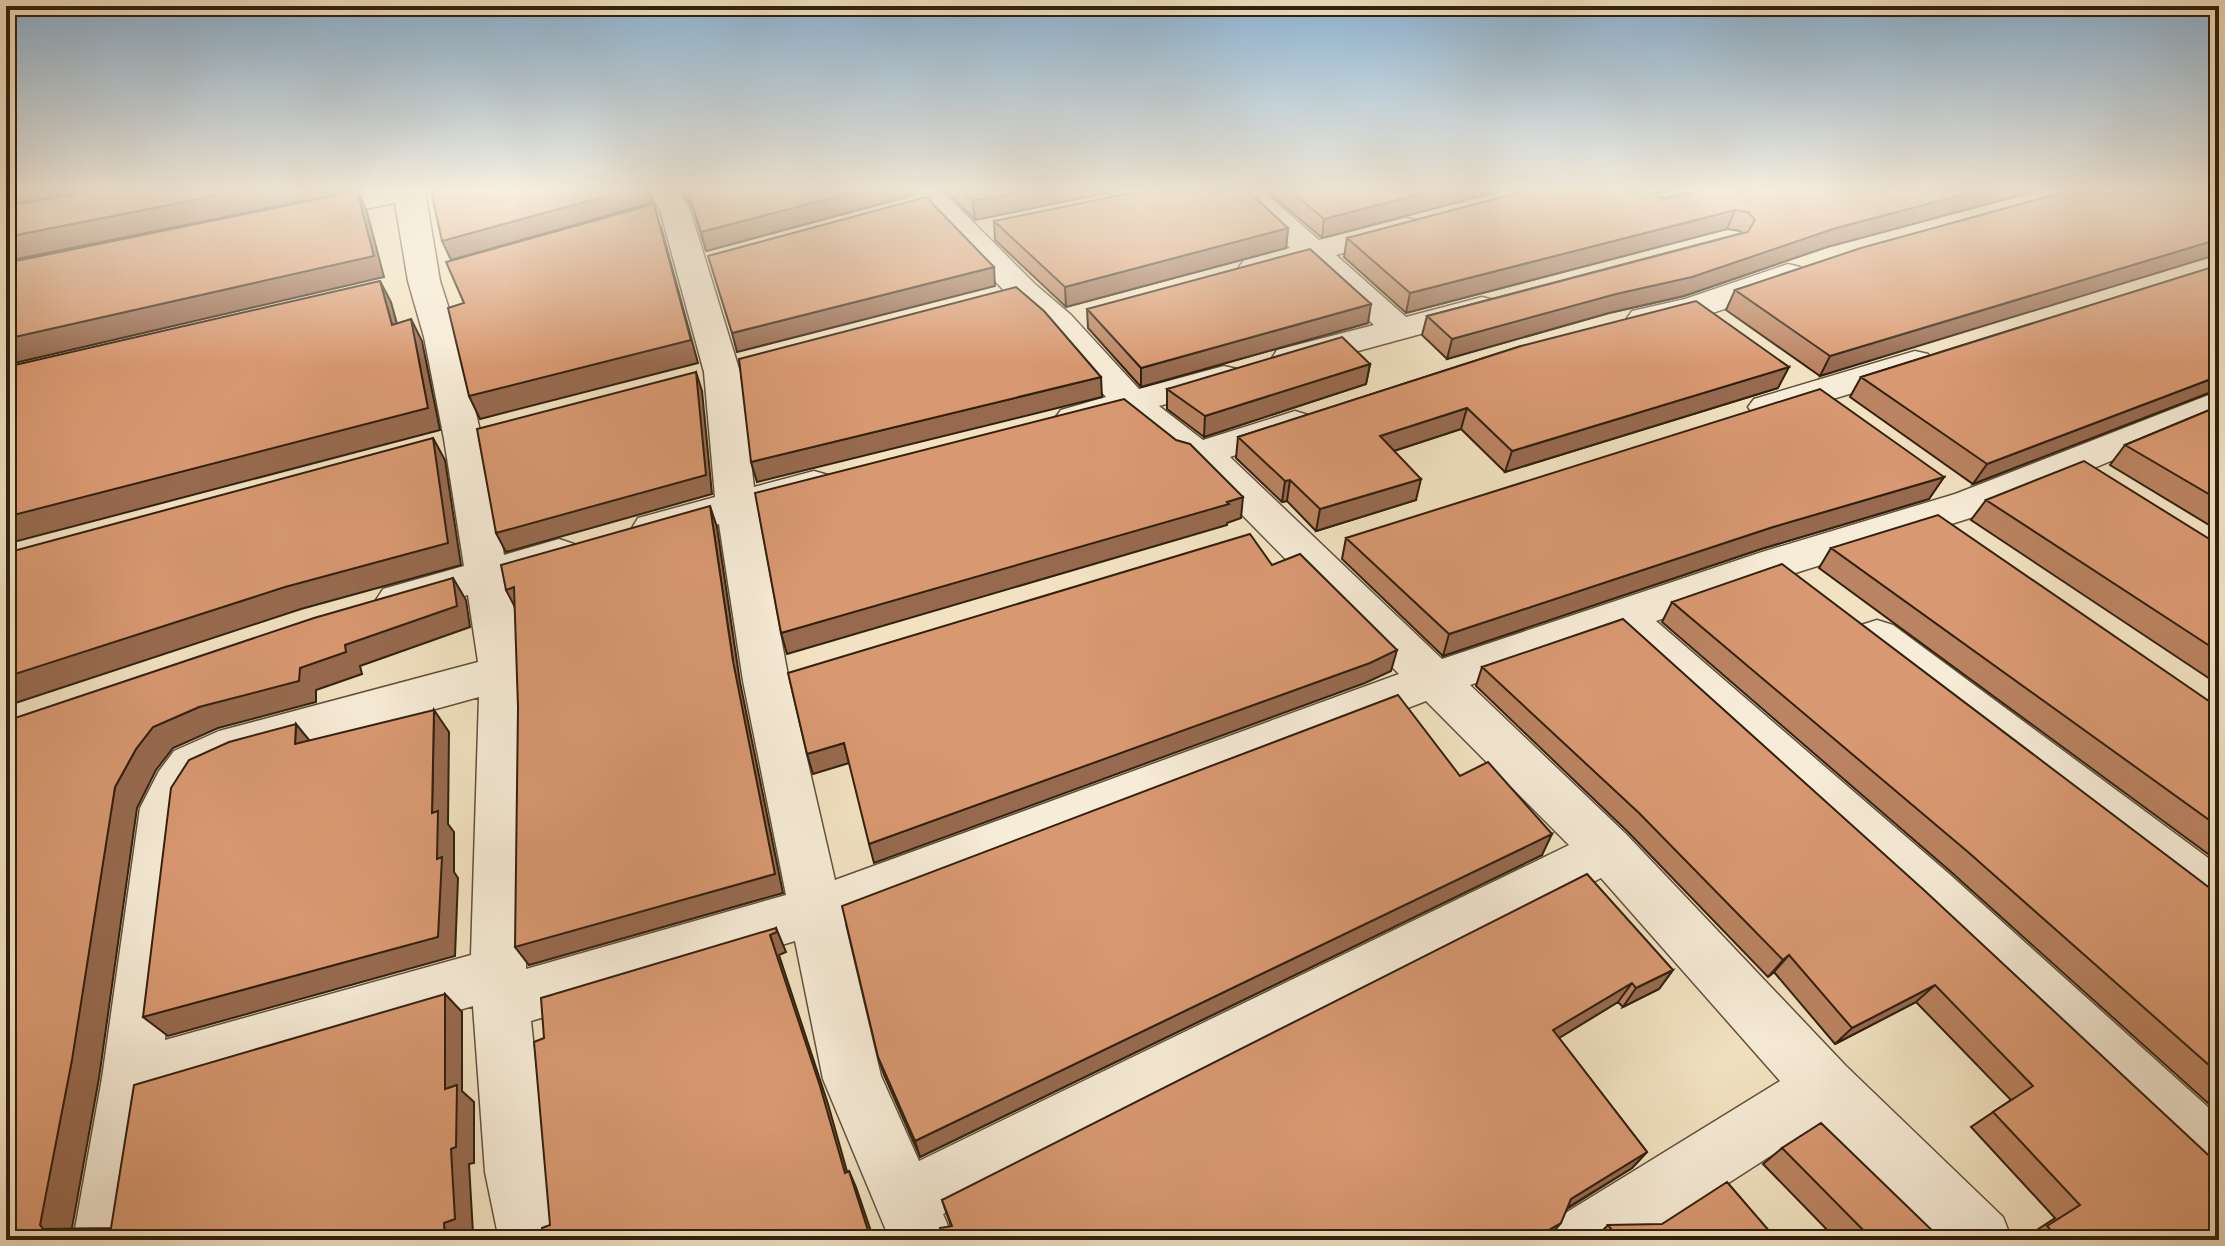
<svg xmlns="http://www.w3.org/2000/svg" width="2225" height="1246" font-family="'Old Standard TT',serif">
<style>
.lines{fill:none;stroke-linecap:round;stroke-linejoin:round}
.minor-casing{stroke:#62503c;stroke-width:3}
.minor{fill:#f7ecd7;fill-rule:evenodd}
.wall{fill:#ba8361;stroke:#32200f;stroke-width:2}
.shaded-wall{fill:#976a4f;stroke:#32200f;stroke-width:2}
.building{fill:#d89871;stroke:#32200f;stroke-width:2}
</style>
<rect width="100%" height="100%" fill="#f2e2c1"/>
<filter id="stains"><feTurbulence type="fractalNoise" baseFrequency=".0025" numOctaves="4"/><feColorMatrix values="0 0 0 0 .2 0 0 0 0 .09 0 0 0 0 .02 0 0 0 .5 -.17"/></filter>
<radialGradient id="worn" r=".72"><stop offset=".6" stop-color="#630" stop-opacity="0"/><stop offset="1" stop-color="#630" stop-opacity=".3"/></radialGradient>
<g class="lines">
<!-- minor casing -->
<g class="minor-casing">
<path id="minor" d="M367,191H425L440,281L458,337L482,439L504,555L559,539L574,544L580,554L574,564L509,583L526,673V969L786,895L743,681L719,524L652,542L638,538L632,528L638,518L715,497L704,372L660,210L649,191H679L690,210L740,372L754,487L814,471L828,475L834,484L828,493L758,513L789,681L835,880L1399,674L1190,462L1177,459L1124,416L1074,430L1061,426L1055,418L1061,410L1106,397L1047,329L1012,299L910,191H942L1036,285L1071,315L1139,389L1224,366L1237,369L1242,377L1237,385L1159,406L1203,440L1295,411L1308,415L1314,423L1308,431L1230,457L1442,659L1762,552L1955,494L2219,391V416L1983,514L1792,574L1656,621L1948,873L2219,1117V1189L2197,1180L1910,907L1615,635L1470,685L1626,834L1846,1066L2003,1217L2012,1240H1935L1820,1124L1640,1240H1550L1559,1217L1780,1081L1601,878L943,1214L954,1240H890L823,1079L795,941L531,1021L547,1172L563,1240H499L485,1172L473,1006L157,1099L137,1240H73L102,1078L140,808L159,771L174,751L219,731L478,662L468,595L398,616L383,611L376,600L383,589L464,566L444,439L424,337L408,281L395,203L302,222L291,220L287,213L291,206ZM479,697L471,955L165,1040L190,808L208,779L247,761ZM1426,701L1569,845L919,1161L881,1076L845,924Z
M1231,191H1263L1319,240L1405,218L1416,220L1421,227L1416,234L1336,255L1406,317L1482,297L1494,300L1499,307L1494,314L1303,366L1290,369L1277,366L1272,358L1277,350L1374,325L1307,263L1255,277L1244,274L1239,267L1244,260L1290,248Z
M1788,264L1800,267L1804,274L1800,281C1760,295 1670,335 1632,325L1627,318L1632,311L1685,299Z
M1915,351L1928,354L1933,362L1928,370L1767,419L1754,415L1748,407L1754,399Z
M1877,620L1893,625L2219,866V920L2200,913L1861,649L1855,637L1861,625Z"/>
</g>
<!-- minor -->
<use href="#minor" class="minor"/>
</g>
<!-- wall -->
<path class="wall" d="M682,191H909L910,196L706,251L693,209Z
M939,191H1116L975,220L949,194Z
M1267,191H1500L1322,238Z
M1694,191H2036L1827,247L1684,296L1609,313L1447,359L1422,335L1427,316L1742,233L1740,231L1727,229L1406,313L1344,257L1347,238L1651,195L1665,198Z
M2068,191L1820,376L1726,310L1735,290Z
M994,221L1288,228L1286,248L1066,307L995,240Z
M2219,265V389L1973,484L1850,397L1861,377Z
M1087,309L1368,323L1141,387L1088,328Z
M1521,346L1778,388L1505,472L1461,429L1394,451L1416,500L1316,531L1287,501L1282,502L1236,458L1238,437Z
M1370,364L1366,384L1204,437L1167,409V389Z
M2219,406V531L2110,465L2125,445Z
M1944,477L1929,499L1761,549L1443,656L1342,559L1346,538Z
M1986,500L2219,545V685L1971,520Z
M1831,548L2219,708V862L1819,568Z
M1672,602L2219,895V1113L1950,871L1662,622Z
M1482,667L2219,1165V1240H2024L2023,1239L2055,1218L1971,1127L2011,1100L1916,1002L1835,1044L1774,972L1768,977L1628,832L1476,686Z
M1460,776L1542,855L920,1157L884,1075L878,1057Z
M1673,970L1659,989L1623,1007L1618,1002L1559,1038L1647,1152L1632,1168L1567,1209L1548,1238L951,1226L947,1215L942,1200Z
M1782,1148L1942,1240H1837L1763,1164Z
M1608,1225L1777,1240H1593Z"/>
<!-- shaded-wall -->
<path class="shaded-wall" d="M6,191H88L6,205Z
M240,191H354L7,261L6,259V237Z
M357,191L367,212L384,277L6,365V339Z
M624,191H649L652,203L451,260L442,241Z
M858,191H909L910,196L706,251L701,232Z
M1024,191H1116L975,220L973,201Z
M1432,191H1500L1322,238L1324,219Z
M1645,191H1667L1645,196Z
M1977,191H2036L1827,247L1684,296L1609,313L1447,359L1452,339L1836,228Z
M1735,210L1727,229L1406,313L1410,293Z
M661,227L698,363L480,419L469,396Z
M1288,228L1286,248L1066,307L1065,287Z
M2219,239V254L1820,376L1830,356Z
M994,267L995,286L737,352L732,333Z
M380,281L391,302L403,346L392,325Z
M1371,304L1368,323L1141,387V368Z
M411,319L422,341L440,430L6,544V517Z
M1370,364L1366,384L1204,437L1205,416Z
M1789,367L1778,388L1505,472L1512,451Z
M696,372L702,391L712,494L506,552L496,533Z
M2219,376V389L1973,484L1987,464Z
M1101,377L1102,397L757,482L751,462Z
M1467,408L1461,429L1375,457L1380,436Z
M433,438L445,460L461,565L301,609L6,706V677Z
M1944,477L1929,499L1761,549L1443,656L1449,634L1773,527Z
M1421,479L1416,500L1316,531L1320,509Z
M1290,480L1287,501L1282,502L1285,481Z
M1243,497L1241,518L1227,523V525L787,654L781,633Z
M710,506L717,527L740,682L783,893L529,965L515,947L733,661Z
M453,578L466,600L470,627L360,666L362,674L316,690V702L218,728L173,748L156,770L137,808L99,1078L70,1239L43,1229L40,1225L115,787L136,749L153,727L199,707L300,668L345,645Z
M514,587L517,611L506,590Z
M1397,650L1391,671L1365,683L874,863L869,844Z
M434,710L449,732L448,824L454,832V872L458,878L455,956L168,1036L143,1017L432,813Z
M296,724L314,746L295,744Z
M844,743L849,763L813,774L807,754Z
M1552,834L1542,855L920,1157L915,1141Z
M776,928L786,952L779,955L828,1104L852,1189L845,1173L770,935Z
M1789,955L1774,972L1768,977L1783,960Z
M1673,970L1659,989L1623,1007L1636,988Z
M1632,983L1618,1002L1541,1049L1553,1030Z
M1935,985L1916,1002L1835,1044L1852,1028Z
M445,994L462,1012V1091L474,1102V1163L469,1164L473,1233L463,1238V1240H445L444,1223L451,1149L445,1089Z
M1647,1152L1632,1168L1557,1214L1571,1199Z
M849,1171L856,1187L874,1240H871Z
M1561,1223L1548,1238L1544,1240H1531Z
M121,1233L134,1240H101Z"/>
<!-- building -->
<path class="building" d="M93,191H240L6,237V206Z
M357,191L374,256L6,339V263Z
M431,191H624L442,241Z
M688,191H858L701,232Z
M963,191H1024L973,201Z
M1141,191H1248L1288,228L1065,287L994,221Z
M1291,191H1432L1324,219Z
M1525,191H1648L1652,195L1665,198L1694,191H1977L1836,228L1692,277L1616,294L1452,339L1427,316L1748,232L1755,220L1748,212L1735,210L1410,293L1347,238Z
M2068,191H2219V239L1830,356L1735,290L1861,248Z
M926,197L994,267L732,333L708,256Z
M654,204L691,340L469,396L448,308L464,303L446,262Z
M1310,249L1371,304L1141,368L1087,309Z
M2219,265V376L1987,464L1861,377Z
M380,281L392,325L411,319L428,408L6,517V367Z
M1016,287L1044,311L1101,377L751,462L739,359Z
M1696,301L1789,367L1512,451L1467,408L1380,436L1421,479L1320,509L1290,480L1285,481L1238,437L1521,346Z
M1342,337L1370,364L1205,416L1167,389Z
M696,372L706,475L496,533L477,429Z
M1820,389L1944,477L1773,527L1449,634L1346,538Z
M1124,399L1176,440L1190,444L1243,497L1227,502L1229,504L781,633L755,493Z
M2219,406V500L2125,445Z
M433,438L448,543L285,587L6,677V553Z
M2084,461L2219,545V652L1986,500Z
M710,506L733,661L775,874L515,947L518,707L514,587L506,590L501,565Z
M1938,515L2219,708V827L1831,548Z
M1250,534L1272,565L1300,554L1397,650L1370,663L869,844L844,743L807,754L788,673Z
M1782,564L2219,895V1074L1968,852L1672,602Z
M453,578L457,606L345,645L346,652L300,668L299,681L199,707L153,727L136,749L115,787L72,1060L40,1225L43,1229L111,1228L134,1085L445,994V1089L457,1085L456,1147L451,1149L455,1219L444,1223L445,1240H119L121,1233L101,1240H6V721L314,618Z
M1623,619L1925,891L2219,1165V1240H2060L2047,1226L2080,1205L1993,1112L2033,1086L1935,985L1852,1028L1789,955L1783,960L1639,813L1482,667Z
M1398,695L1460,776L1488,762L1552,834L915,1141L878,1057L842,906Z
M434,710L432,813L438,811L437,859L442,857L438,937L143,1017L171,788L189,760L229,742L296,724L295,744Z
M1587,874L1673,970L1636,988L1632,983L1553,1030L1647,1152L1571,1199L1561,1223L1531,1240H944L940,1228L952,1226L942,1200Z
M776,928L777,932L770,935L820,1086L845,1173L849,1171L871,1240H543L542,1228L550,1225L534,1042L544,1038L541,998Z
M1821,1123L1942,1240H1873L1782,1148Z
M1727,1182L1777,1240H1620L1608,1225L1662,1224Z"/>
<!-- sky -->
<linearGradient id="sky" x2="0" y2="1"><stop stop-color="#8cb6d8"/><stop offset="0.52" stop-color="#f9f2e3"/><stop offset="1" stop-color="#f9f2e3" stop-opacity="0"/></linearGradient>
<rect width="2225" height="365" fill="url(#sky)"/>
<!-- margin -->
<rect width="2225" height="1246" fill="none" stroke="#f2e2c1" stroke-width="32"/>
<rect x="8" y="8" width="2209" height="1230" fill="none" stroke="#32200f" stroke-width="4"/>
<rect x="16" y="16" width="2193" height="1214" fill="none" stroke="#32200f" stroke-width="2"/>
<rect width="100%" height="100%" filter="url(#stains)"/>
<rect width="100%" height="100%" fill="url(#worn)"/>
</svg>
